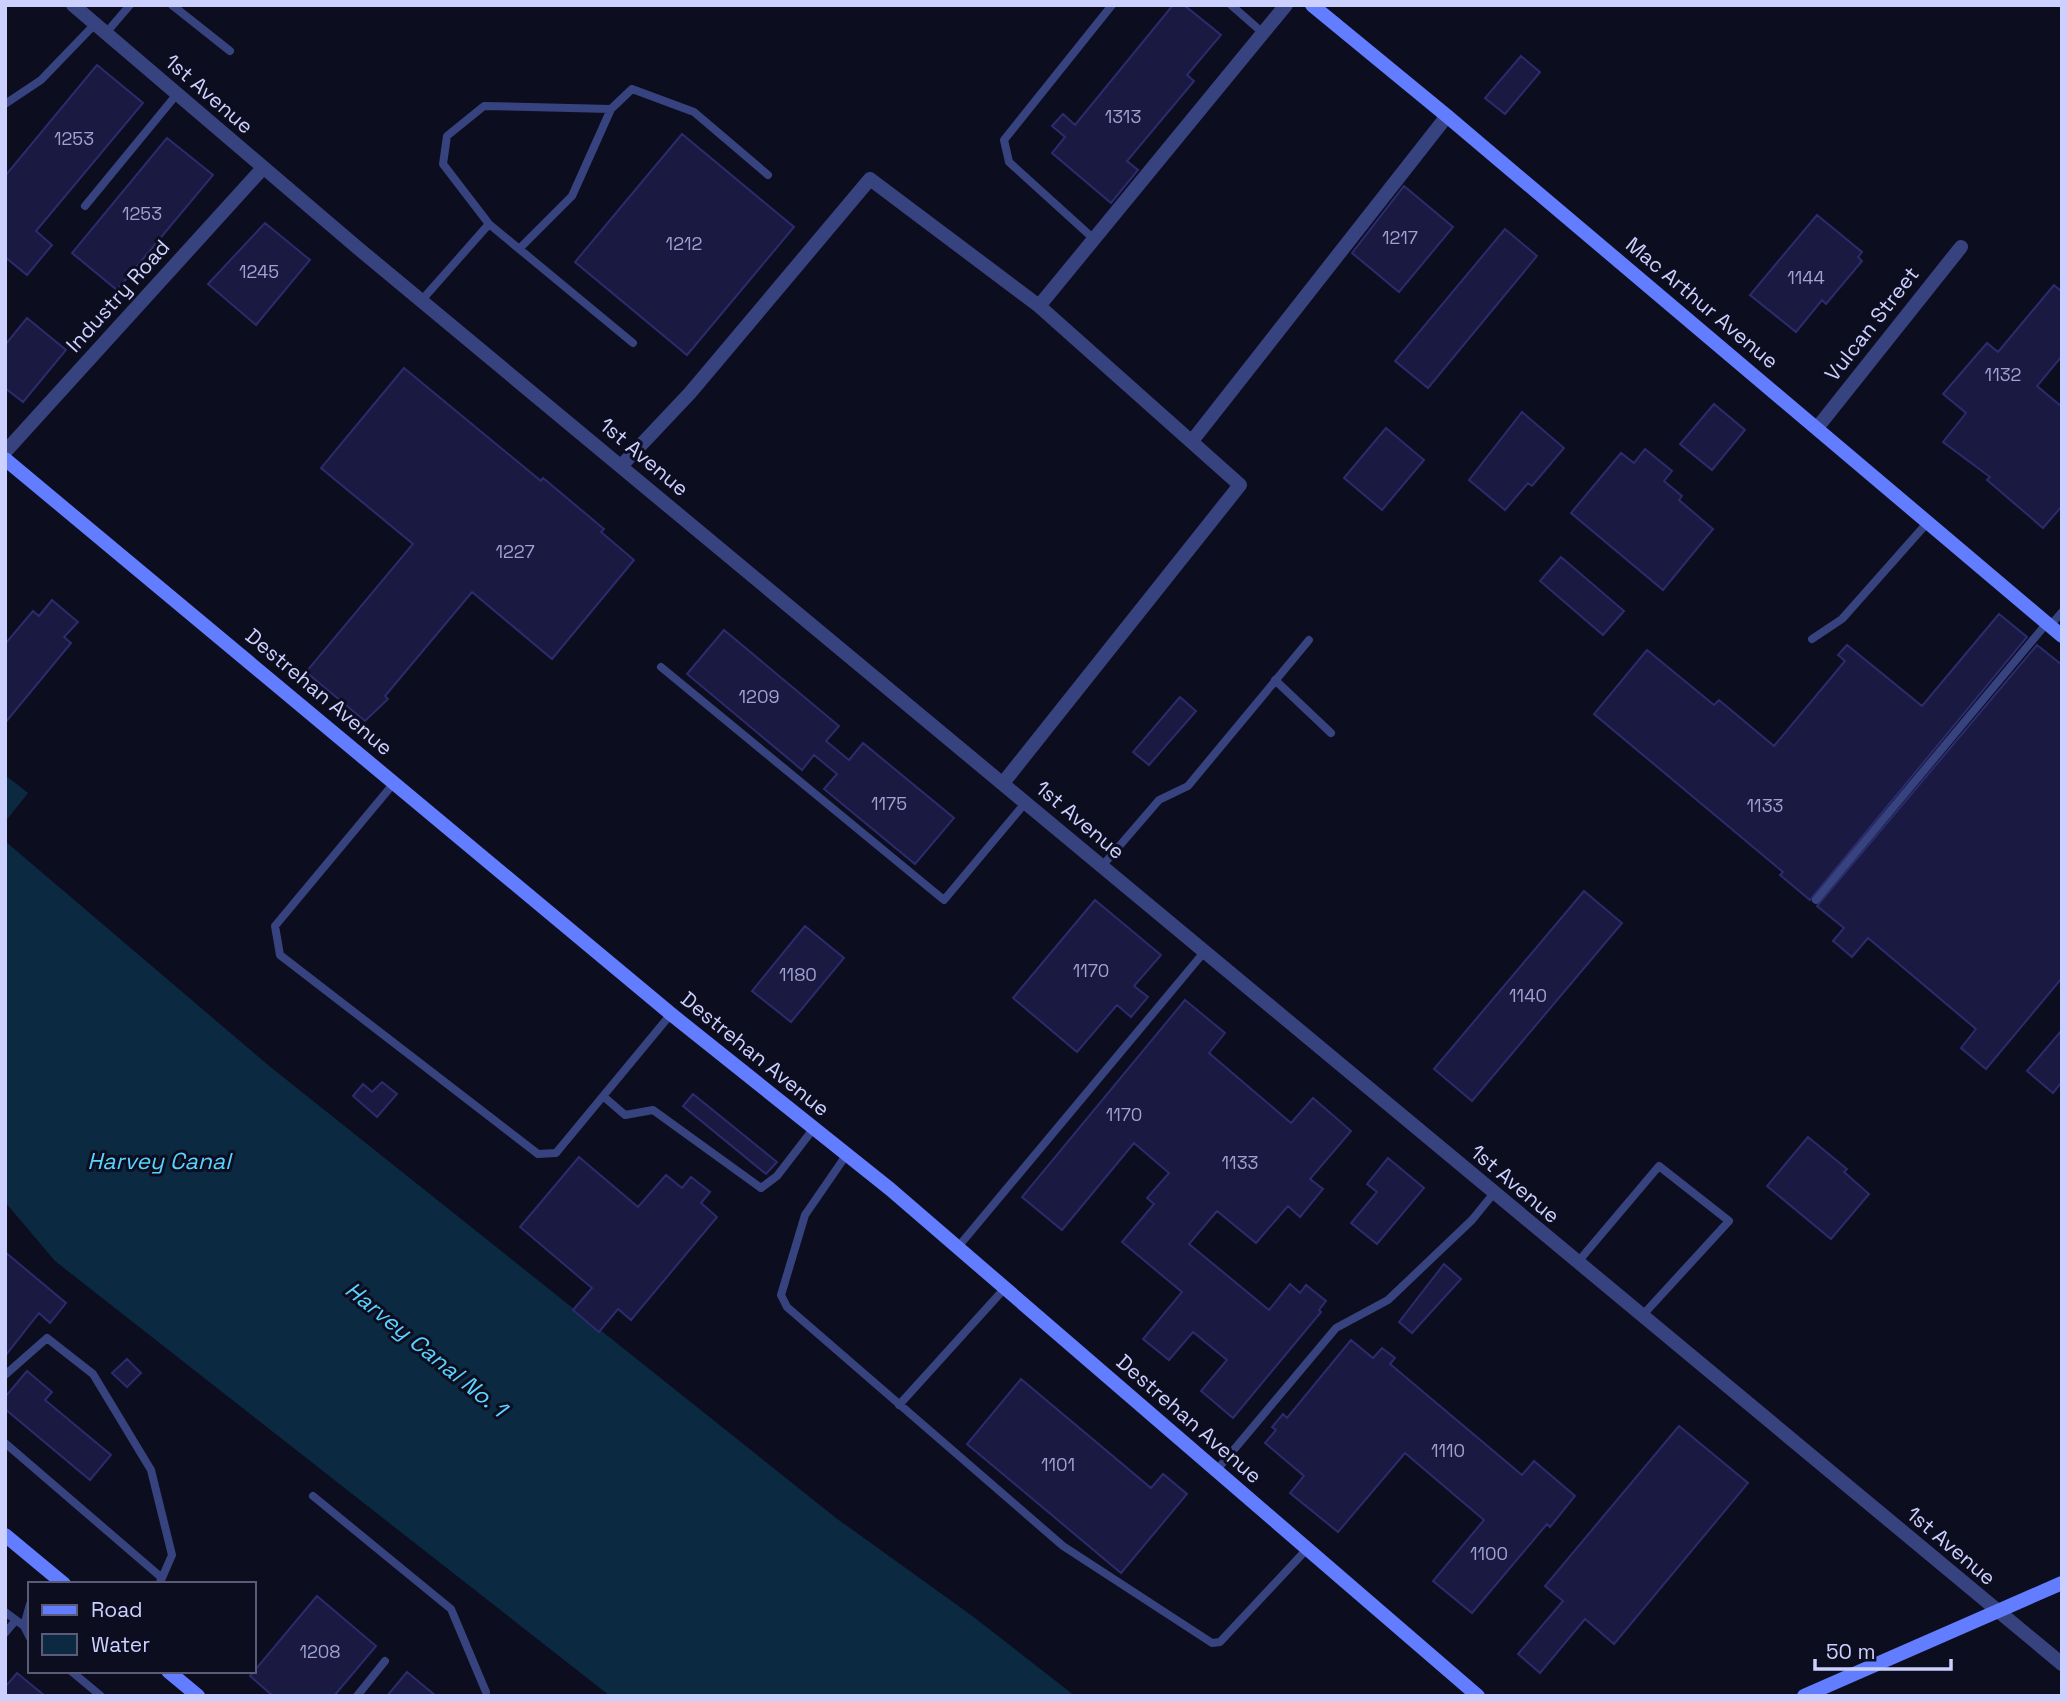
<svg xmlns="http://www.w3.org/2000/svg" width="2067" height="1701" font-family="'Space Grotesk',sans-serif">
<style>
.water{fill:#0b2941}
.building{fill:#191941;stroke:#2b2b6d;stroke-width:2}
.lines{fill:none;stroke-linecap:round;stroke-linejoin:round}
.lane{stroke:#37437f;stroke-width:8}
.street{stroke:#37437f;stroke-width:14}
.secondary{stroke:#627dff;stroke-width:14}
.labels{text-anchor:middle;stroke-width:6;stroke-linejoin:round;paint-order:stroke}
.number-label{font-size:18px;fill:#9ea2d0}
.street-label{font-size:21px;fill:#cbd0ff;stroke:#0d0d20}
.water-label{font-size:23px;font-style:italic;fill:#59d3ff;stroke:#0d0d20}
</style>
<rect width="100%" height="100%" fill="#0d0d20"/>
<!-- water -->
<path class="water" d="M5,775L28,793L5,822Z
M5,841L268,1065L836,1518L971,1615L1075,1696H610L55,1261L5,1202Z"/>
<!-- building -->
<path class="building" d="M1173,5H1184L1221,35L1187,75L1194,81L1127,161L1138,170L1111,203L1052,153L1065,137L1052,126L1063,114L1075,125Z
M1521,56L1540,72L1505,114L1485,98Z
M97,65L143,103L36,231L52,245L27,275L5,257V176Z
M682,134L794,227L687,355L575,262Z
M167,138L213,175L117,290L72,253Z
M1404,186L1453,227L1399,292L1352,253Z
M1817,215L1862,252L1858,257L1862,261L1826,304L1822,300L1796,332L1750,295Z
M265,223L310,260L256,325L208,284Z
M1505,229L1537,256L1428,388L1395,361Z
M2054,285L2062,292V356L2037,386L2062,407V506L2043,528L1987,480L1990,477L1943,442L1966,413L1943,394L1987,343L1998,352Z
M27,318L66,350L23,402L5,388V345Z
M404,368L541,481L543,478L604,529L601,532L634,560L552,659L472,592L385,696L388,699L365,721L306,672L413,544L321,468Z
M1714,404L1745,430L1712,470L1680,444Z
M1522,412L1564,448L1532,486L1528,483L1505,510L1469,480Z
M1386,428L1424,460L1382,510L1344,478Z
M1645,449L1672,471L1664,481L1682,496L1679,500L1713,529L1663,590L1571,513L1621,453L1634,463Z
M1561,557L1624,611L1603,635L1540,581Z
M52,600L78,622L64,637L71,643L5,723V644L33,611L39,616Z
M1999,614L2027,637L1810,900L1780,875L1783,872L1594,714L1647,650L1714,705L1719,700L1774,746L1845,661L1838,655L1847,645L1922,706Z
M724,630L839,726L826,741L849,760L863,743L954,818L915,864L824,789L837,774L814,755L802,770L687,674Z
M2037,645L2062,665V978L1986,1069L1961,1048L1976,1029L1868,938L1852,957L1833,941L1844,928L1817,906Z
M1180,697L1196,711L1149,765L1133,752Z
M1584,891L1622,923L1472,1101L1434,1069Z
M1095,900L1161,955L1134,986L1148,997L1131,1017L1117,1005L1077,1052L1013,998Z
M805,926L844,958L791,1022L752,991Z
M1185,1000L1225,1033L1209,1053L1291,1123L1313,1098L1351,1131L1310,1179L1323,1189L1300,1217L1288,1206L1256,1243L1217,1211L1189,1244L1269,1310L1290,1284L1300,1293L1306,1285L1326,1301L1319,1310L1321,1312L1233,1418L1201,1391L1227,1360L1193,1332L1169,1360L1143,1339L1182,1292L1122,1242L1154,1204L1147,1198L1169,1173L1134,1143L1062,1230L1022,1197Z
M2062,1030V1082L2053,1093L2027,1071Z
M382,1082L397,1094L377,1117L353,1096L363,1084L372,1092Z
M693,1094L777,1162L766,1174L683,1106Z
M1808,1137L1847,1169L1844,1172L1869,1194L1831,1239L1767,1186Z
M579,1157L638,1207L666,1175L682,1188L691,1177L710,1192L701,1203L717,1217L631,1320L618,1309L599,1332L573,1310L592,1288L520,1227Z
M1388,1158L1424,1188L1377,1244L1351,1223L1377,1192L1367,1184Z
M5,1252L66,1303L50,1323L39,1313L5,1356Z
M1444,1264L1461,1279L1412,1333L1399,1322Z
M1351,1340L1373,1358L1382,1348L1395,1358L1390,1364L1522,1475L1534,1461L1575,1496L1550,1527L1547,1524L1472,1613L1433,1581L1484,1520L1405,1453L1338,1532L1290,1493L1304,1476L1265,1443L1276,1430L1272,1427L1283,1414L1287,1418Z
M127,1359L141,1373L127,1387L112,1373Z
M27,1371L52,1392L45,1400L111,1455L90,1480L5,1409V1397Z
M1021,1379L1151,1488L1163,1474L1187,1494L1121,1573L967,1444Z
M1679,1426L1748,1483L1614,1644L1585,1619L1540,1673L1518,1654L1563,1601L1545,1586Z
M317,1596L376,1646L334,1696H273L250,1676Z
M407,1672L436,1696H387Z
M17,1673L45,1696H5V1687Z"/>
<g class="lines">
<!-- lane -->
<path class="lane" d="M172,5L230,51
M1231,5L1263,33
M106,33L130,5
M5,104L41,80L95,24
M85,206L177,94
M489,224L443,164L447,136L484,106L611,109
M1095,240L1009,162L1004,140L1112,5
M519,249L572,196L611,109L632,89L694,112L768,175
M421,301L489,224L633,343
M2050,626L2062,612
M1812,639L1842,619L1928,522
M661,667L944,900L1026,802
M1275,680L1331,733
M394,783L275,926L280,955L538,1154L556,1153L671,1014
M1103,865L1159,800L1188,786L1309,640
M1816,900L2047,623
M603,1096L625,1115L653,1110L761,1188L777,1176L814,1128
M847,1154L805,1215L781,1295L787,1307L1063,1546L1212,1643L1220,1642L1307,1549
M958,1247L1205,951
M1577,1263L1659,1166L1729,1221L1641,1317
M5,1375L47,1338L93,1374L151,1470L172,1555L162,1578
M899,1405L1005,1288
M5,1443L162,1578L159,1584
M1216,1471L1336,1328L1388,1300L1472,1220L1494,1193
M313,1496L451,1609L486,1692
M30,1604L24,1626L30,1638
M5,1612L24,1626
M5,1633L16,1620
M71,1671L101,1696
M357,1696L385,1661"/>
<!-- street -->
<path class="street" d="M73,5L359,249L2062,1664
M1039,306L1286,5
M1817,428L1961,247
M1192,441L1447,116
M5,452L263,168
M622,465L690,393L870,179L1039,306L1240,485L1003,783"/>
<!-- secondary -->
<path class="secondary" d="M1312,5L1447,116L2062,636
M5,459L671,1014L890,1189L1478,1696
M5,1535L64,1584
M168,1671L198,1696
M1804,1696L2062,1583"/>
</g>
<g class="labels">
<!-- number labels -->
<g class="number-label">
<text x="1123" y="123">1313</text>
<text x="74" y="145">1253</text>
<text x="142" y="220">1253</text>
<text x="1400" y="244">1217</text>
<text x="684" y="250">1212</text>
<text x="259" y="278">1245</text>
<text x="1806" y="284">1144</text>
<text x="2003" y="381">1132</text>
<text x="515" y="558">1227</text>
<text x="759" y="703">1209</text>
<text x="889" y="810">1175</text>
<text x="1765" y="812">1133</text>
<text x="1091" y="977">1170</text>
<text x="798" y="981">1180</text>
<text x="1528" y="1002">1140</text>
<text x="1124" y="1121">1170</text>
<text x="1240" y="1169">1133</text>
<text x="1448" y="1457">1110</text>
<text x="1058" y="1471">1101</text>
<text x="1489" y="1560">1100</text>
<text x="320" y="1658">1208</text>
</g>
<!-- street labels -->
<g class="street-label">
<text transform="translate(209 94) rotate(41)" y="7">1st Avenue</text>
<text transform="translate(118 296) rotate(-48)" y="7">Industry Road</text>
<text transform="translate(1702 303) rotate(40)" y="7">Mac Arthur Avenue</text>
<text transform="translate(1872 324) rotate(-52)" y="7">Vulcan Street</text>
<text transform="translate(644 457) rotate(40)" y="7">1st Avenue</text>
<text transform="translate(319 692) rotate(40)" y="7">Destrehan Avenue</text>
<text transform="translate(1080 820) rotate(40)" y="7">1st Avenue</text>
<text transform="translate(755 1054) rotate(39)" y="7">Destrehan Avenue</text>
<text transform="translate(1515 1184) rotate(40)" y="7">1st Avenue</text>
<text transform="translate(1189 1419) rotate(41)" y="7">Destrehan Avenue</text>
<text transform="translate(1951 1546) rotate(40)" y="7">1st Avenue</text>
</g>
<!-- water labels -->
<g class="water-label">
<text x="159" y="1169">Harvey Canal</text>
<text transform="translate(426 1349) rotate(39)" y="8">Harvey Canal No. 1</text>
</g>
</g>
<!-- border -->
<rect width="2067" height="1701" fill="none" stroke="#cbd0ff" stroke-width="14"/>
<!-- legend -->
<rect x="28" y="1582" width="228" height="91" fill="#0d0d20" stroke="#595b79" stroke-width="2"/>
<rect x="42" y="1605" width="35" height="10" fill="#627dff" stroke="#595b79" stroke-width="2"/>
<text x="91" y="1617" font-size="21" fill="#cbd0ff">Road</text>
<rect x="42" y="1634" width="35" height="21" fill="#0b2941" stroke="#595b79" stroke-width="2"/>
<text x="91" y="1652" font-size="21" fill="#cbd0ff">Water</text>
<!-- scale -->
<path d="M1815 1659v10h136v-10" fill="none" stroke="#cbd0ff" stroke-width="3.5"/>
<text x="1826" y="1659" font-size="21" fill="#cbd0ff" stroke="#0d0d20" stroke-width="5" paint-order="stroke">50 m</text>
</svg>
